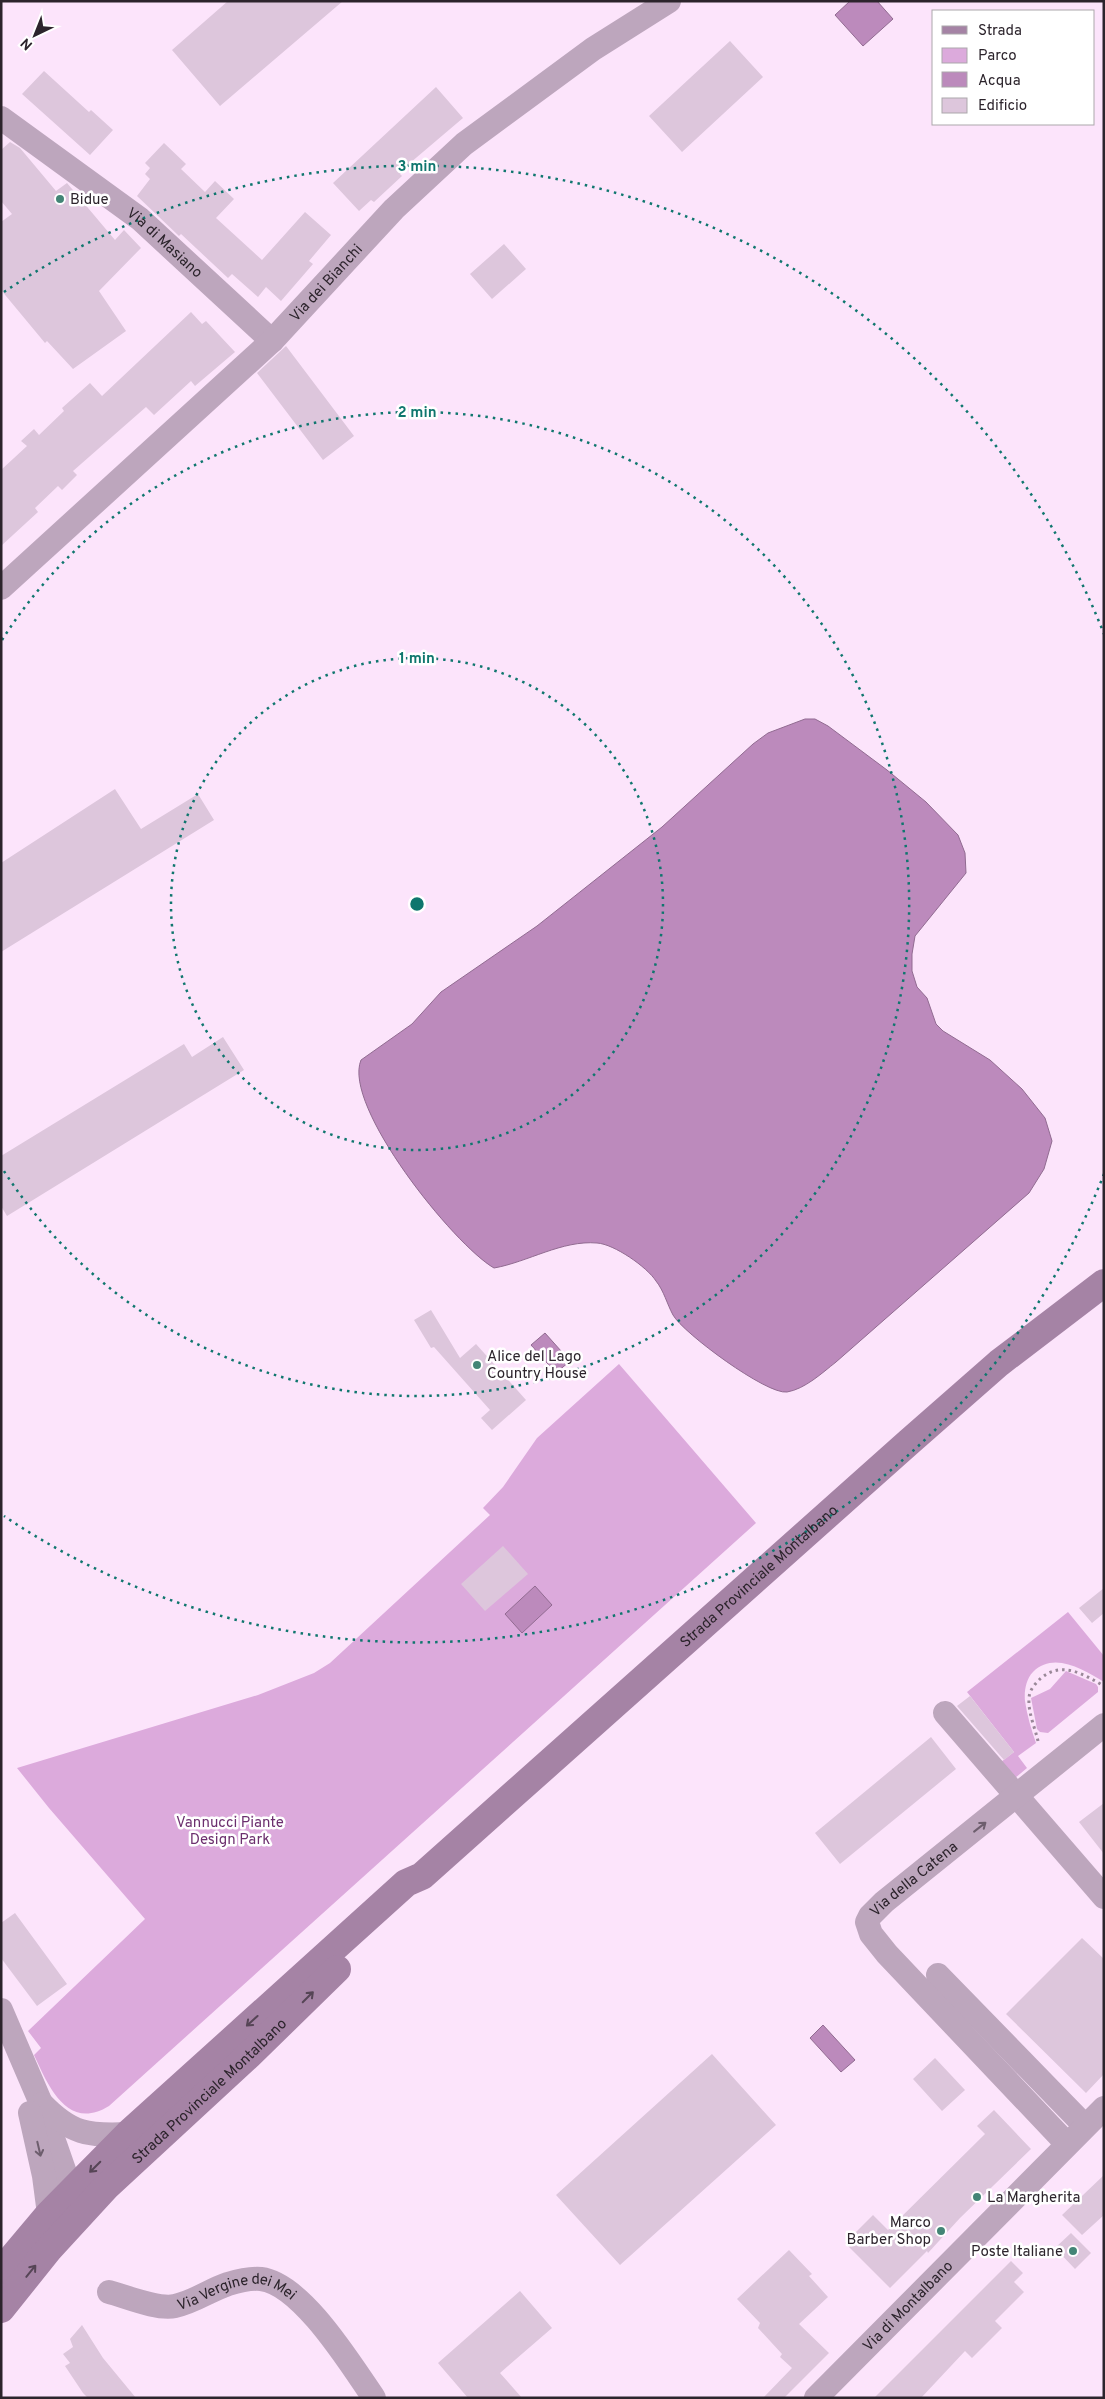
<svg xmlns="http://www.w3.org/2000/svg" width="1105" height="2399" font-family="Overpass,sans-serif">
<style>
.green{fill:#dcaadc}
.water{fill:#bc8abc;stroke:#916b91}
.building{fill:#ddc6dc}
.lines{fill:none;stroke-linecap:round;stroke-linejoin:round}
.path{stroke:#998898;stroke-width:3;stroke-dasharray:2.5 4;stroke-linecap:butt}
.street{stroke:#bda6bd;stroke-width:24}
.secondary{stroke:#a583a5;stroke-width:28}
.oneway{stroke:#6d5e6d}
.oneway2{stroke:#564556}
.ring{fill:none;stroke:#0f766e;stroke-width:2.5;stroke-dasharray:2.5 5}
.poi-dot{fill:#438576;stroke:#fff;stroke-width:2}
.labels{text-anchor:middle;stroke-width:5;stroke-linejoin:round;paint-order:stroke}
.poi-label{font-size:15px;fill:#2c242c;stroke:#fff;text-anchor:start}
.street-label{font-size:15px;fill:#2c242c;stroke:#fff}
.park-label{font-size:15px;fill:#6c2f6e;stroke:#fff}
.centre{fill:#0f766e;stroke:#fff;stroke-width:2.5}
.ring-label{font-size:15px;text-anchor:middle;font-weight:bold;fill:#0f766e;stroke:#fff;stroke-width:5;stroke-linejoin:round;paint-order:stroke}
</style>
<rect width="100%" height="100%" fill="#fce4fb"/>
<!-- green -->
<path class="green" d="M619,1364L756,1523L109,2106C67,2132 48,2085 34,2055L41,2048L28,2031L145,1919L49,1808L17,1768L258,1695L314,1673L330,1663L490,1515L483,1508L503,1487L537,1438Z
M1068,1612L1104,1656V1682C1084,1670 1054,1651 1033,1672C1026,1679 1024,1691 1025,1701C1027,1715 1031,1729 1036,1743L1018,1756L1027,1768L1015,1778L1001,1762L1014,1752L967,1692Z
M1066,1671L1096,1684L1098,1687V1692L1048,1733L1040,1732L1037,1729L1031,1698L1050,1689Z"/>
<!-- water -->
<path class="water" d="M850,1H877L893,19L863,46L835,15Z
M805,719H815L828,726L887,770L926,802L958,835L965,853L966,873L915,936L912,954V971L917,987L927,998L936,1024L943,1031L990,1060L1022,1089L1045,1118L1052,1141L1044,1169L1029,1193L836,1362C822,1373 805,1389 787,1392C767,1395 683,1333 673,1315C667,1304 664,1291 656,1281C647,1267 614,1244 597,1243C562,1240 528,1262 494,1268C454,1245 342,1106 361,1060L412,1024L441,992L537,926L662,827L753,744L768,733Z
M545,1333L570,1361L556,1373L531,1345Z
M535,1586L552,1605L522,1633L505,1614Z
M823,2025L855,2060L841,2072L810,2038Z"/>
<!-- building -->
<path class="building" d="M228,1H343L220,106L172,50Z
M730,41L763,77L682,152L649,116Z
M44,71L89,112L91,110L113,130L90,155L22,94Z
M436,87L463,118L410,163L400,174L402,176L374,202L371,200L359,211L333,183Z
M10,142L20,148L56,191L67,183L115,240L124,230L141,248L99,291L126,331L73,369L47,341L45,343L1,290V222L12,214L1,201V150Z
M164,143L186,164L181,169L205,192L215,181L234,199L216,218L262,260L305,212L331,235L309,261L313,264L281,301L266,287L258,297L232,274L228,278L181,234L179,236L137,196L150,179L145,174L150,168L145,163Z
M504,244L526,269L492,299L470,274Z
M191,312L202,324L206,321L235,352L195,386L191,381L154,415L146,407L73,471L77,475L62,490L58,486L35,508L38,512L1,546V470L27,446L21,441L34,429L39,435L64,411L62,408L90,383L102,396Z
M286,346L354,436L323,460L257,373Z
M115,789L141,829L198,794L214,820L1,952V863Z
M223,1037L244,1070L7,1216L1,1206V1156L184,1044L192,1057Z
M431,1310L460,1358L476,1344L526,1400L492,1430L481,1418L490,1410L434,1347L431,1348L414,1320Z
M503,1546L528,1574L485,1611L461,1584Z
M1104,1588V1613L1092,1623L1079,1608Z
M970,1696L1014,1752L1004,1760L957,1706Z
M931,1737L956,1769L840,1864L815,1833Z
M1104,1803V1854L1079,1822Z
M15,1913L67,1984L37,2006L1,1958V1923Z
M1082,1938L1104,1959V2074L1086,2093L1006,2014Z
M712,2054L776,2125L620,2265L556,2195Z
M935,2058L965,2090L942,2111L913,2079Z
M994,2110L1031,2149L960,2218L928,2253L927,2251L890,2288L845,2243L873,2215L888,2230L985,2134L977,2126Z
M1104,2175V2215L1082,2235L1062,2215Z
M1071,2233L1091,2253L1075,2269L1055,2248Z
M789,2250L812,2274L809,2276L828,2297L799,2324L829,2353L784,2398H763L792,2368L780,2357L782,2354L758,2328L760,2323L737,2299Z
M1011,2261L1023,2273L1014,2282L1024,2292L995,2321L1002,2328L972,2358L965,2351L921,2398H874Z
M520,2291L552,2328L500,2373L522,2398H468L438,2363Z
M82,2325L103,2358L136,2398H88L83,2393L65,2366L70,2363L63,2354L73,2347L70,2339Z"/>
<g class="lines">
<!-- path -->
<path class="path" d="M1038,1741C1035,1728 1028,1712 1029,1699C1029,1690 1035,1684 1040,1679C1061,1660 1083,1674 1104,1686"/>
<!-- street -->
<g class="street">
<path id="s1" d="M1,118L140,219L272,341"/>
<path id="s2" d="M1,588L272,341L394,209L464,144L593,49L669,1"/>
<path d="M945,1713L1104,1897"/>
<path d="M938,1975L1085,2126"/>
<path d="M1,2010L40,2101L71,2190L72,2207"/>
<path d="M42,2104C71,2134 88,2136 128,2134"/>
<path d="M30,2113L44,2176L49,2214"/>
<path id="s3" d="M1067,2144L887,1954L871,1934L867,1922L870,1916L884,1902L1104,1725"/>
<path id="s4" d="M109,2292C127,2297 158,2310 175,2306C194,2302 210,2290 228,2284C238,2281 250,2278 261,2279C302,2284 351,2365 374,2398"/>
<path id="s5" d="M816,2398L1104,2108"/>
</g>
<!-- secondary -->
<g class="secondary">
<path id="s6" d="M1,2271L49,2214L128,2134L406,1883L422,1876L909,1442L999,1363L1104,1283"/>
<path id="s7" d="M1,2309L49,2249L106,2187L249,2055L337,1969"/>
</g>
</g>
<!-- one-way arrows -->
<defs><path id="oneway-shaft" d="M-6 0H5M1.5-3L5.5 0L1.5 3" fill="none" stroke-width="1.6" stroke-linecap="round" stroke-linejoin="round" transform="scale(1.25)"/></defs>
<g class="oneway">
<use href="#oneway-shaft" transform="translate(980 1827) rotate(-38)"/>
<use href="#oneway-shaft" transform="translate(39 2149) rotate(77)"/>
</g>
<g class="oneway2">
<use href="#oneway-shaft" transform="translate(308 1997) rotate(-45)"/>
<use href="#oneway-shaft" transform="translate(252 2021) rotate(138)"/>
<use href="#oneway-shaft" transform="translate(95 2167) rotate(135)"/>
<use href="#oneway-shaft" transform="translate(31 2271) rotate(-51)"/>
</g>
<!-- distance rings -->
<g class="ring">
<circle cx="417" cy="904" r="246"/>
<path d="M2 640A492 492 0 1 1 2 1168"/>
<path d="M1104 1174A738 738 0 0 1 4 1516M4 292A738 738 0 0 1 1104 634"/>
</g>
<!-- markers -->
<g class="poi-dot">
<circle cx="60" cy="199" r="5"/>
<circle cx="477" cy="1365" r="5"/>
<circle cx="977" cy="2197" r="5"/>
<circle cx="941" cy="2231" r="5"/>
<circle cx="1073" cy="2251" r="5"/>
</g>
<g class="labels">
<!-- poi labels -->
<g class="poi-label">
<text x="70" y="204">Bidue</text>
<text x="487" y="1361">Alice del Lago<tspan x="487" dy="17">Country House</tspan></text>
<text x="987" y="2202">La Margherita</text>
<text x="931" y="2227" text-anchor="end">Marco<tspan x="931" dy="17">Barber Shop</tspan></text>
<text x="1063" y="2256" text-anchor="end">Poste Italiane</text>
</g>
<!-- street labels -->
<g class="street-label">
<text dy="5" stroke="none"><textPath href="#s1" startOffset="206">Via di Masiano</textPath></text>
<text dy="5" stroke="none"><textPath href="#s2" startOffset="446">Via dei Bianchi</textPath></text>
<text dy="5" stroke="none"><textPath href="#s6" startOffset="1030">Strada Provinciale Montalbano</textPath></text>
<text dy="5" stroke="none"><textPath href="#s3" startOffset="364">Via della Catena</textPath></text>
<text dy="5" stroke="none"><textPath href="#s7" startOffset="302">Strada Provinciale Montalbano</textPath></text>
<text dy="5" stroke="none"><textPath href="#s4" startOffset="134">Via Vergine dei Mei</textPath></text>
<text dy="5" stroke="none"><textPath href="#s5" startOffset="130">Via di Montalbano</textPath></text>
</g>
<!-- park labels -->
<g class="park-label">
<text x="230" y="1827">Vannucci Piante<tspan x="230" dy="17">Design Park</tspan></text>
</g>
</g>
<circle cx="417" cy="904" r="8" class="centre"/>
<g class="ring-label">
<text x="417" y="171">3 min</text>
<text x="417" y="417">2 min</text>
<text x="417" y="663">1 min</text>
</g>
<!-- border -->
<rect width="1105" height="2399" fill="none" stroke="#2c242c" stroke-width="5"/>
<!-- legend -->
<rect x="932" y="10" width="162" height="115" fill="#ffffff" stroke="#aba7ab"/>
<rect x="942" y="26" width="25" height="8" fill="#a583a5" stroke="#aba7ab"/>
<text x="978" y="35" font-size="15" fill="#2c242c">Strada</text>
<rect x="942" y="48" width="25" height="15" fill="#dcaadc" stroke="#aba7ab"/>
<text x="978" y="60" font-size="15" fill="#2c242c">Parco</text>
<rect x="942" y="72" width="25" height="15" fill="#bc8abc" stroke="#aba7ab"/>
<text x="978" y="85" font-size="15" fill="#2c242c">Acqua</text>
<rect x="942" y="98" width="25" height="15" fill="#ddc6dc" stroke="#aba7ab"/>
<text x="978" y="110" font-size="15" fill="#2c242c">Edificio</text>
<!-- north arrow -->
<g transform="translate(35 35) rotate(223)" stroke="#ffffff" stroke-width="4" paint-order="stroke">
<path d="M0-4L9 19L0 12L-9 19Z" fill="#2c242c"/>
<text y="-8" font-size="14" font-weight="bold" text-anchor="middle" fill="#2c242c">N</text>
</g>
</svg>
